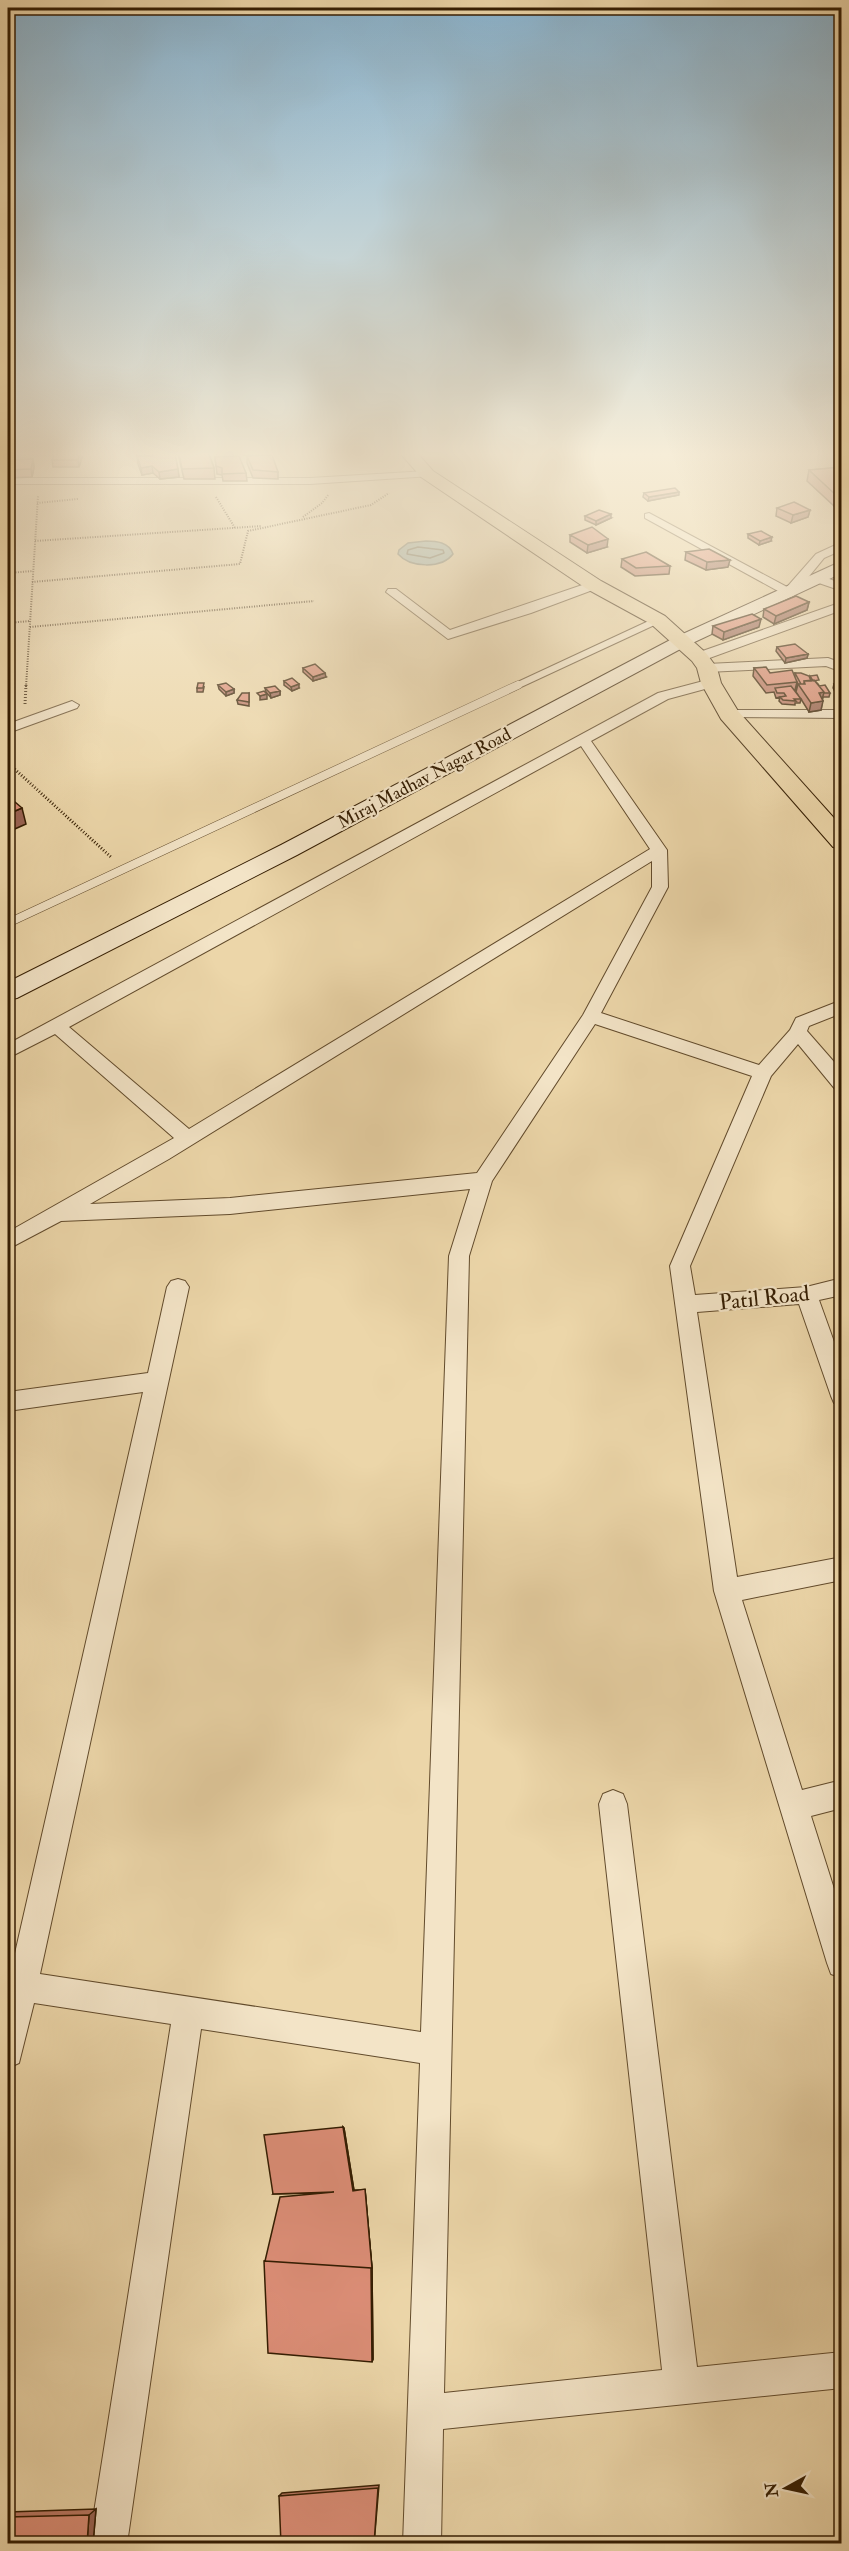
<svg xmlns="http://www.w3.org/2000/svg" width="849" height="2551" font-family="'IM FELL Double Pica',serif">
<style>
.water{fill:#9cb7b2;stroke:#72796c;stroke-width:1.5}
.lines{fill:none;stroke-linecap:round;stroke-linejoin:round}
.shore{stroke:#686a5a;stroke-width:1.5}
.stream{stroke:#72796c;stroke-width:4.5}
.lane-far1-casing{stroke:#624b2c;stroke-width:8}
.lane-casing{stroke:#624b2c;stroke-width:9}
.street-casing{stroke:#624b2c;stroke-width:2}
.secondary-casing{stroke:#341d02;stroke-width:2}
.primary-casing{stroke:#341d02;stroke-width:2}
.path-far1{stroke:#341d02;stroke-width:2;stroke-dasharray:1 1.5;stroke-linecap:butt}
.path{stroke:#341d02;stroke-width:3;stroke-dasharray:1 2;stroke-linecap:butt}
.lane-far1{stroke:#f3e4c7;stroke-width:6}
.lane{stroke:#f3e4c7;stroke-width:8}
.street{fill:#f3e4c7;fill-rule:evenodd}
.secondary{fill:#f3e4c7;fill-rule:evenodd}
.primary{fill:#ecd6a9;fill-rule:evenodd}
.wall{fill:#bc7965;stroke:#341d02;stroke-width:1.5;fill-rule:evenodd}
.shaded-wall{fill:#996353;stroke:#341d02;stroke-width:1.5}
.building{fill:#db8d76;stroke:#341d02;stroke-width:1.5}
.labels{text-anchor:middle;stroke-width:4.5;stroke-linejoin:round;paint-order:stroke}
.far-street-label{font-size:18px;fill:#341d02;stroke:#f3e4c7}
.street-label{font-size:22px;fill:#341d02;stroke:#f3e4c7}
</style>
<rect width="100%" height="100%" fill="#ecd6a9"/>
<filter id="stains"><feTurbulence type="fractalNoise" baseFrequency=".00333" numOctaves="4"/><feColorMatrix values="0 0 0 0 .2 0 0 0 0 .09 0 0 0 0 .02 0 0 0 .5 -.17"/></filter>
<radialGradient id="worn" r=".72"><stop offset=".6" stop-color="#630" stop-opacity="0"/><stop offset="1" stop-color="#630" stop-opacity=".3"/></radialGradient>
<!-- water -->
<path class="water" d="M426,541C436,541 449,542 453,554C442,569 410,568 398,554L399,550L408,543Z"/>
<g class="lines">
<!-- shore -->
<path class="shore" d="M418,547L443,550L444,553L430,558L407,554L408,550Z"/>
<!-- stream -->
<path class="stream" d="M8,457L51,454"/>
<!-- lane-far1 casing -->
<g class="lane-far1-casing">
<path id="lane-far1" d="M514,687L658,620"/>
</g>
<!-- lane casing -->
<g class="lane-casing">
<path id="lane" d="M8,923L518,685"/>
</g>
<!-- street casing -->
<g class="street-casing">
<path id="street" d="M427,471L431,472V476L310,484H8V478H310Z
M649,513L787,587L816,554L842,542V550L824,558L793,596L789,597L645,518V514Z
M817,574L842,584V591L813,581L811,578Z
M594,581L600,585L598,588L531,613L448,639L386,592L388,589H396L450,630Z
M842,602V610L704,660H694L693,657L694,654Z
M828,658L842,663V672L826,666L707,672L700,668L707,664Z
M711,679L718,683L716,686L668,699L591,741L667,850L668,887L601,1013L759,1065L790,1030L796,1018L842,1000V1013L809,1026L807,1031L842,1071V1090L835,1089L798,1044L771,1076L690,1266L695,1295L806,1287L842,1278V1295L819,1300L842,1364V1405L834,1403L831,1396L799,1304L697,1312L737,1577L842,1557V1580L742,1600L802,1790L842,1780V1808L811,1816L842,1914V1978L831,1974L827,1963L714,1591L670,1266L752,1076L595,1024L492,1181L469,1256L444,2393L662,2370L599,1804L603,1794L613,1790L623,1794L627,1804L697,2367L842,2352V2388L443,2429L441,2544H403L420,2063L201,2029L127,2544H89L171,2024L34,2003L19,2063L8,2068V1984L143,1392L8,1411V1392L148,1373L167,1287L171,1281L178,1279L185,1281L189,1287L40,1974L421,2032L449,1256L470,1189L230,1214L61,1221L8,1249V1232L174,1138L55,1034L8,1058V1044L658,693ZM581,746L650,849L189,1129L69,1027ZM652,861V887L583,1015L477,1173L230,1198L90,1204L169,1159Z
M72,701L79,705L77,708L8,733V724Z
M729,710H842V718L724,717L722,714L724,711Z"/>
</g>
<!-- secondary casing -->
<g class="secondary-casing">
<path id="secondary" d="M842,561V573L686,646L297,855L17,998L8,1000V982L281,845L674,638Z"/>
</g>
<!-- primary casing -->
<g class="primary-casing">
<path id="primary" d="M401,454H418L433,471L601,581L665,616L706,653L717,668L721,683L738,711L842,827V849L833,847L721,719L701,683L697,668L692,661L651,624L587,589L421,477Z"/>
</g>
<!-- path-far1 -->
<path class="path-far1" d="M216,497L235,528
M37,503L78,499
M303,517L322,503L329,494
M35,541L262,526
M8,573L33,571
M32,582L240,564L248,531L371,505L389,493
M8,623L30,621
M30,627L314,601
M26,687L38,496"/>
<!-- path -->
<path class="path" d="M25,704L26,685
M8,763L112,858"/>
<!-- lane-far1 -->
<use href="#lane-far1" class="lane-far1"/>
<!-- lane -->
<use href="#lane" class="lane"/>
<!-- street -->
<use href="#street" class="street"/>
<!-- secondary -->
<use href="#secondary" class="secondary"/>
<!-- primary -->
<use href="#primary" class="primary"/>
</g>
<!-- wall -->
<path class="wall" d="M152,454H175L179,477L160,479L153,473L142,475L138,464L137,456H153Z
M178,454H209L214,468L215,479H184Z
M242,454H267V455H243Z
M247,456L278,472V479L253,478L247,463Z
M82,457L79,467H53L52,460Z
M215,457L246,473L247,481H223L222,475L217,474Z
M33,459L34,467L32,477L8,478V460Z
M842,467V506H834L807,481L809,470Z
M644,493L679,495L648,501L643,497Z
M777,508L810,510L808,517L791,523L776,516Z
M585,516L611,518L596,525L585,520Z
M748,534L771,541L759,545L748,538Z
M570,535L607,547L587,553L570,542Z
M686,552L728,567L706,570L685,560Z
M622,559L670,566L669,574L635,576L621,567Z
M809,602L807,610L774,624L763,617L764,609Z
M713,626L759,627L723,640L712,634Z
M777,647L808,654L807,658L785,663L776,651Z
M303,668L326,677L313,681L303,672Z
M754,668L770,673L795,676V673L810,678V676L818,684H817L819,686L830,693L829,697H823L821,710L809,712L801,699L800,703H795V705L782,704L779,701L780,697L776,698L774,692L766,693L753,676ZM797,682L798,684L796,692L798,695L794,690H795Z
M284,681L299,688L292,691L284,685Z
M834,684H842V697H838L833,688Z
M218,685L234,689V693L226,696L219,689Z
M204,687L203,692H197V688Z
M265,688L280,691V695L271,698L266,692Z
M249,693V706L238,704L237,700Z
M343,2127L344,2128L354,2190H365L372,2268L373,2359L265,2261L323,2193L273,2194Z
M379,2485L374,2544L279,2496L282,2493Z
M96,2509L93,2544H8V2512Z"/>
<!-- shaded-wall -->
<path class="shaded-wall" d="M79,454H81L82,457L79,467L78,460Z
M33,459L34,467L32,477L31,469Z
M152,466L153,473L142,475L141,468Z
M178,469L179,477L160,479L159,472Z
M679,492V495L648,501L649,497Z
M842,495V506H834L837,496Z
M810,510L808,517L791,523L793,515Z
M611,514V518L596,525V521Z
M772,537L771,541L759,545L760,541Z
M608,539L607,547L587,553L588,545Z
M730,560L728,567L706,570L707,562Z
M809,602L807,610L774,624L776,616Z
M761,619L759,627L723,640L724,632Z
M808,654L807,658L785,663L786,658Z
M325,673L326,677L313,681V677Z
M299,684V688L292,691L291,687Z
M234,689V693L226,696V692Z
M280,691V695L271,698L270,693Z
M824,692L822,700L819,693Z
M267,694V699L260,700V696Z
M823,701L821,710L809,712L811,703Z
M22,808L26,824L8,832V814Z
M343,2127L344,2128L354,2191H353Z
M365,2189L372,2268L373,2359L372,2362Z
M96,2509L93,2544H87L89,2515Z"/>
<!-- building -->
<path class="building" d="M55,454H79L78,460H52Z
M153,454H175L178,469L159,472L152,466L141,468L137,456H153Z
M179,454H209L214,468L182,469Z
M272,455L278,472L253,470L247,456Z
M239,456L246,473L222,474V468L216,466L215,457Z
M33,459L31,469L8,470V460Z
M842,467V495L837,496L809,470Z
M675,488L679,492L649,497L644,493Z
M794,502L810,510L793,515L777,508Z
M599,510L611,514L596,521L585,516Z
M592,527L608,539L588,545L570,535Z
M761,531L772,537L760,541L748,534Z
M709,549L730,560L707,562L686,552Z
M646,552L670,566L636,568L622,559Z
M796,596L809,602L776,616L764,609Z
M752,614L761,619L724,632L713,626Z
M795,644L808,654L786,658L777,647Z
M315,664L325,673L313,677L303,668Z
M766,667L770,673L792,670L797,682L767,685L754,668Z
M795,673H801L809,676L811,681H804V684H801Z
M817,675L819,680L813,681L810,676Z
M292,678L299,684L291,687L284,681Z
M814,680L824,692L819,693L823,701L811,703L798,684H805L804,681Z
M198,683H204L203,688H197Z
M226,683L234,689L226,692L218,685Z
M834,684H842V693H839Z
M825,685L830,693H824V692L819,686Z
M275,686L280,691L270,693L265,688Z
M791,686L801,699H794L796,701L783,700L780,697L786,696L784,693H777L775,688Z
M264,691L267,694L260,696L257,693Z
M242,693H249V702L237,700Z
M8,796L22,808L8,814Z
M343,2127L353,2191L365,2189L372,2268L265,2261L280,2197L334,2192L273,2194L264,2135Z
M264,2261L371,2268L372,2362L268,2353Z
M378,2488L374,2544H281L279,2496Z
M89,2515L87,2544H8V2517Z"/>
<!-- sky -->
<linearGradient id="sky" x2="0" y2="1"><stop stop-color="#89b5d2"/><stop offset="0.56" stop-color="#f6edd8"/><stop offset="1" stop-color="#f6edd8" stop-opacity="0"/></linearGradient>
<rect width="849" height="811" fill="url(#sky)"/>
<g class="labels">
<!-- far-street labels -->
<g class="far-street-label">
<text transform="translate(424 778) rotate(-28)" y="6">Miraj Madhav Nagar Road</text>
</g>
<!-- street labels -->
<g class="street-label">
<text transform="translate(764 1297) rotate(-6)" y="8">Patil Road</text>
</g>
</g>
<!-- margin -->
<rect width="849" height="2551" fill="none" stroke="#ecd6a9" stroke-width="30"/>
<rect x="9" y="9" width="831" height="2533" fill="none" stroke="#341d02" stroke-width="3"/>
<rect x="15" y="15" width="819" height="2521" fill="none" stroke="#341d02" stroke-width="1.5"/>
<!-- north arrow -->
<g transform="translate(786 2488) rotate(262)" stroke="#f3e4c7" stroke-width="4.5" paint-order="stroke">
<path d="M0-4.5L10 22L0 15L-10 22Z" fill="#341d02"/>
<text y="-9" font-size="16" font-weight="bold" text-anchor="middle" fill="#341d02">N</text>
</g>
<rect width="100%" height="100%" filter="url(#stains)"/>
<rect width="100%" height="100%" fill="url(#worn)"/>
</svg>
